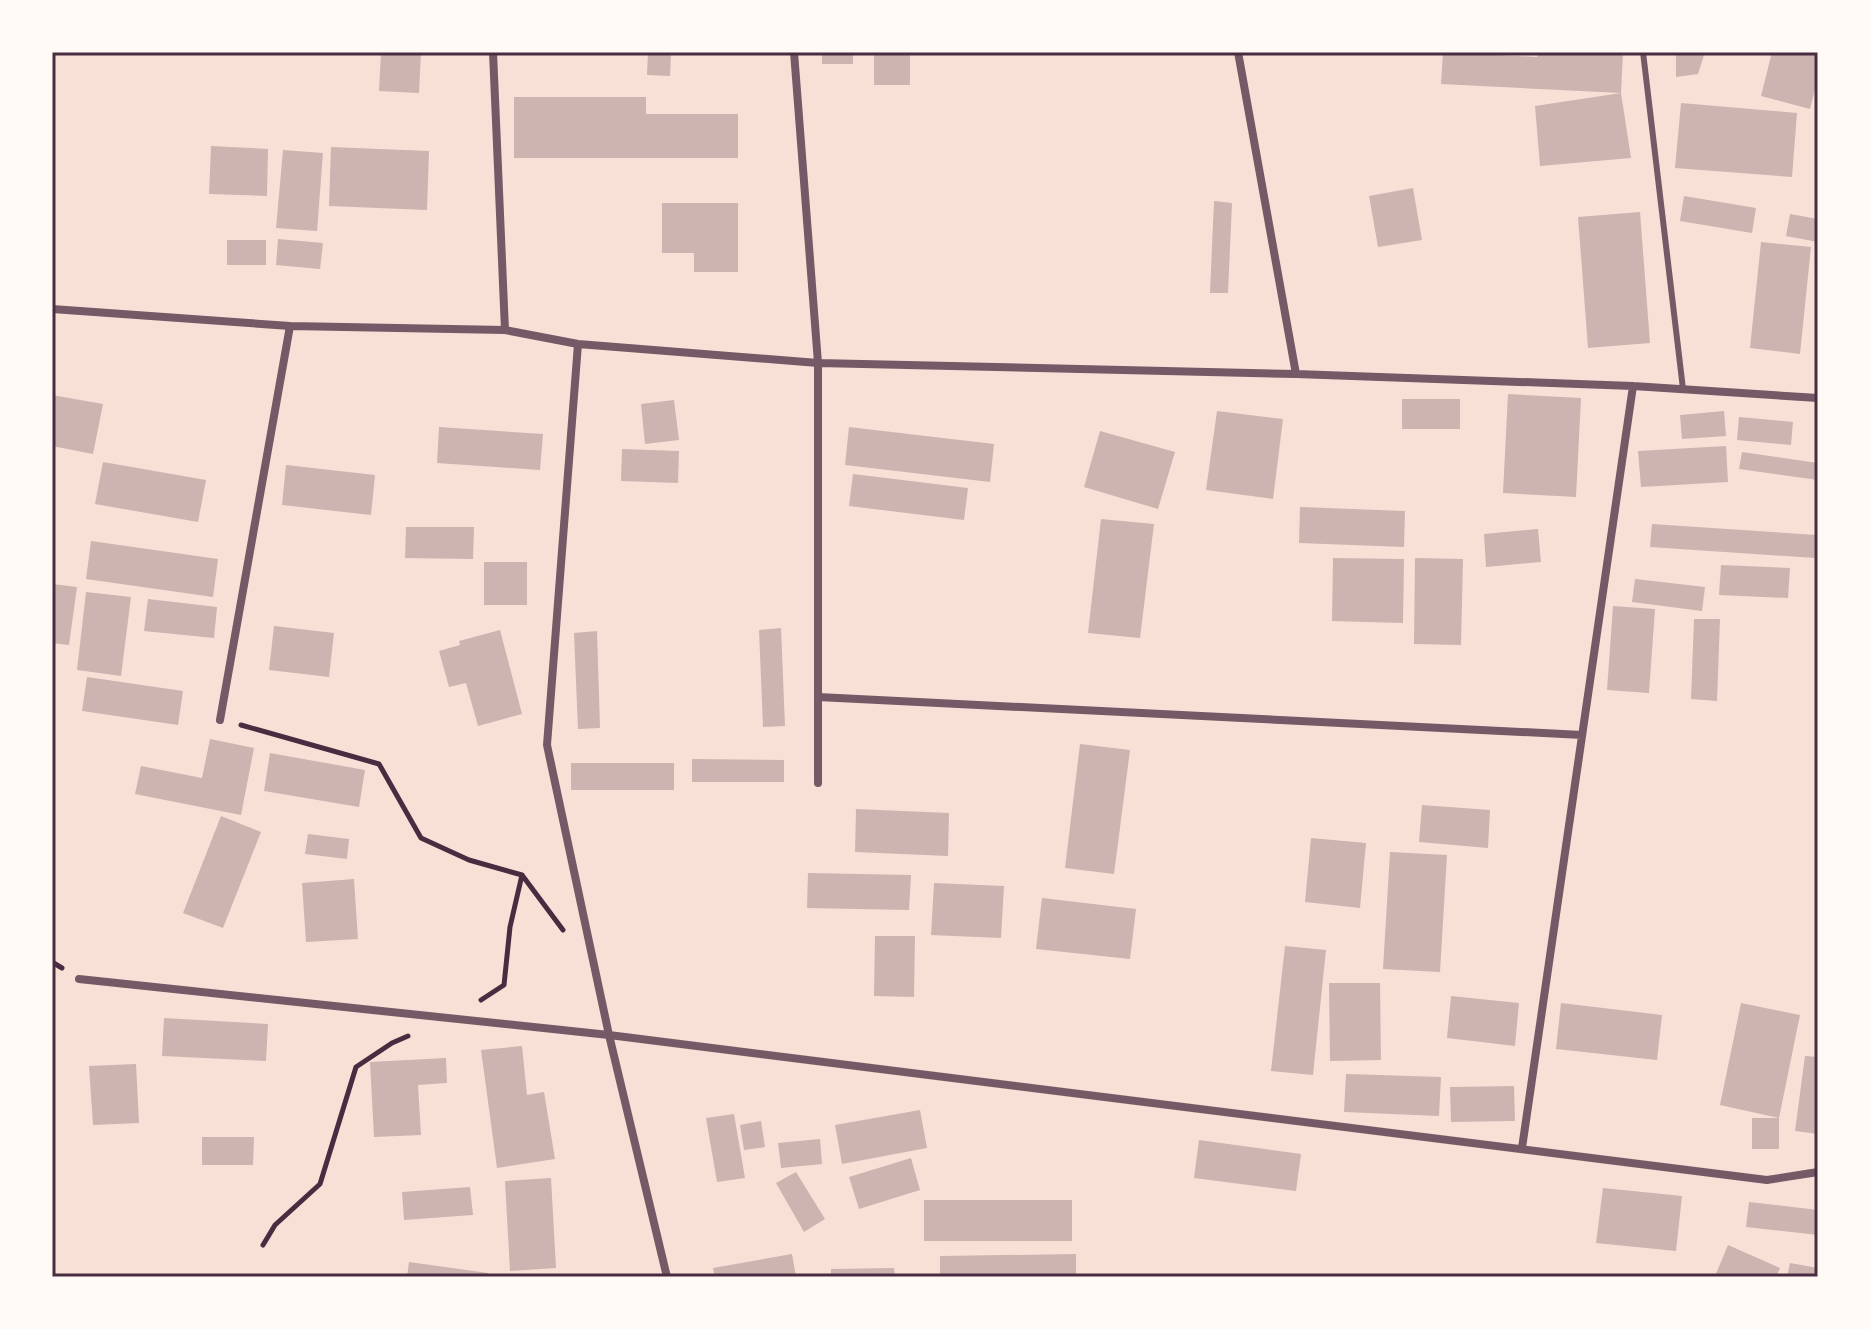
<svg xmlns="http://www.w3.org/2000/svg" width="1870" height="1329" font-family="'DM Sans',sans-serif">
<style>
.building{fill:#ccb4b1}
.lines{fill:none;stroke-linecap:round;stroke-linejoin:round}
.path{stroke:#4a2c40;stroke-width:5}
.service{stroke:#755966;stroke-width:6}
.minor{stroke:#755966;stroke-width:8}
.neatline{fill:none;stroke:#4a2c40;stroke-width:3}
</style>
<rect width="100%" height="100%" fill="#f7e1d7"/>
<!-- building -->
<path class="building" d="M381,52H421L419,93L379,91Z
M648,52H671L670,76L647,75Z
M822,52H853V64H822Z
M874,52H910V85H874Z
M1443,52L1537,57L1538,52H1623L1621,93L1441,84Z
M1676,52H1705L1698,74L1676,77Z
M1772,52H1818V77L1810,109L1761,96Z
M1621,93L1631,158L1540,166L1535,106Z
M514,97H646V114H738V158H514Z
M1681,103L1797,113L1792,177L1675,168Z
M211,146L268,149L267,196L209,194Z
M331,147L429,151L427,210L329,206Z
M283,150L323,153L317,231L276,228Z
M1413,188L1422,240L1378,247L1369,196Z
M1684,196L1756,208L1752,233L1680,221Z
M1214,201L1232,203L1228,293H1210Z
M662,203H738V272H694V253H662Z
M1640,212L1650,343L1588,348L1578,217Z
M1790,214L1818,219V242L1786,236Z
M278,239L323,243L320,269L276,265Z
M227,240H266V265H227Z
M1761,242L1811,247L1800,354L1750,348Z
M1508,394L1581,398L1576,497L1503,493Z
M52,395L103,404L93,454L52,446Z
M1402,399H1460V429H1402Z
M674,400L679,440L645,444L641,404Z
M1217,411L1283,419L1273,499L1206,490Z
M1724,411L1726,436L1682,439L1680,415Z
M1739,417L1793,422L1791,445L1737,440Z
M439,427L543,434L540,470L437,463Z
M849,427L994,444L990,482L845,465Z
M1100,431L1175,452L1158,509L1084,487Z
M1726,446L1728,482L1641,487L1638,451Z
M622,449L679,451L678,483L621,481Z
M1742,452L1818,463V480L1739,469Z
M103,462L206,480L198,522L95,504Z
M286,465L375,475L371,515L282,505Z
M853,474L968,488L964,520L849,506Z
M1300,507L1405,511L1404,547L1299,543Z
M1101,519L1154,524L1140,638L1088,633Z
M1652,524L1817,535L1815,558L1650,547Z
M406,527H474L473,559L405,558Z
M1538,529L1541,562L1486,567L1484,534Z
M91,541L218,559L213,597L86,579Z
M1333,558L1404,559L1403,623L1332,621Z
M1415,558L1463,559L1461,645L1414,644Z
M484,562H527V605H484Z
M1721,565L1790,568L1788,598L1719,595Z
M1635,579L1705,587L1702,611L1632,602Z
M52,584L77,587L69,645L52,643Z
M86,592L131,597L121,676L77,670Z
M148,599L217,607L214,638L144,631Z
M1613,606L1655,609L1649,693L1607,690Z
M1694,619H1720L1717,701L1691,699Z
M274,626L334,633L329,677L269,670Z
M781,628L785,726L763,727L759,630Z
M500,630L522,714L478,726L466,683L449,687L439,651L460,645L459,641Z
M597,631L600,728L578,729L574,633Z
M87,677L183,691L178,725L82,711Z
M210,739L254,748L241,815L135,794L141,766L202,778Z
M1080,744L1130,750L1114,874L1065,868Z
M270,753L365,770L359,807L264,791Z
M692,759L784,760V782H692Z
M571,763H674V790H571Z
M1422,805L1490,810L1488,848L1419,842Z
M856,809L949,813L948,856L855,852Z
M221,816L261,832L223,928L183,913Z
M308,834L349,839L347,859L305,854Z
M1311,838L1366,843L1360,908L1305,902Z
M1390,852L1447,855L1440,972L1383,969Z
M808,873L911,875L909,910L807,908Z
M354,879L358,939L306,942L302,883Z
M934,883L1004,886L1001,938L931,935Z
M1042,898L1136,909L1130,959L1036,949Z
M875,936H915L914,997L874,996Z
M1285,946L1326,950L1313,1075L1271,1071Z
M1329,983H1380L1381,1060L1330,1061Z
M1451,996L1519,1003L1515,1046L1447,1038Z
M1561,1003L1662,1015L1657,1060L1556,1049Z
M1741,1003L1800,1015L1779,1118L1720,1105Z
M164,1018L268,1024L266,1061L162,1056Z
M522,1046L527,1095L544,1092L555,1159L497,1168L481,1050Z
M1805,1056L1818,1057V1134L1795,1131Z
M446,1058L447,1083L418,1085L421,1135L374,1137L370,1062Z
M136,1064L139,1123L93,1125L89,1066Z
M1346,1074L1441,1077L1439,1116L1344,1112Z
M1514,1086L1515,1121L1451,1122L1450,1087Z
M920,1110L927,1148L842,1164L835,1125Z
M734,1114L745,1178L717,1182L706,1118Z
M1752,1118H1779V1149H1752Z
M761,1121L765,1147L744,1150L740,1125Z
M202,1137H254L253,1165H202Z
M820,1139L822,1164L781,1168L778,1143Z
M1199,1140L1301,1154L1296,1191L1194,1178Z
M911,1158L920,1190L859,1209L849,1177Z
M796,1172L825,1219L804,1232L776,1183Z
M551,1178L556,1268L510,1271L505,1181Z
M470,1187L473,1215L404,1220L402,1192Z
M1603,1188L1682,1196L1676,1251L1596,1243Z
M924,1200H1072V1241H924Z
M1749,1202L1818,1210V1235L1746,1227Z
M1728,1245L1780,1268L1776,1277L1715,1276Z
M792,1254L796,1277H715L713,1268Z
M1076,1254V1277H940V1256Z
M409,1262L488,1273V1277H407Z
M1790,1263L1818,1268V1277H1787Z
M894,1268L895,1277H831V1269Z"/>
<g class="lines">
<!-- path -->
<path class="path" d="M241,725L379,764L421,838L469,860L522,875L563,930
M52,962L62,968
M481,1000L504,985L510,927L522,875
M263,1245L275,1225L320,1184L356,1067L392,1043L408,1036"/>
<!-- service -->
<path class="service" d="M1643,52L1683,389"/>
<!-- minor -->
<path class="minor" d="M493,52L505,330
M794,52L818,363V783
M1238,52L1296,374
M52,309L290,326L505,330L578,344L818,363L1296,374L1633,386L1818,398
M578,344L547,745L609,1035L667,1277
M818,697L1582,735
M220,720L290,326
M79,979L609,1035L1767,1180L1818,1172
M1522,1148L1633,386"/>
</g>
<!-- border -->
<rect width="1870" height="1329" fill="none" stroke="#fffaf5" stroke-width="108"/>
<rect x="54" y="54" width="1762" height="1221" class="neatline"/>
</svg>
